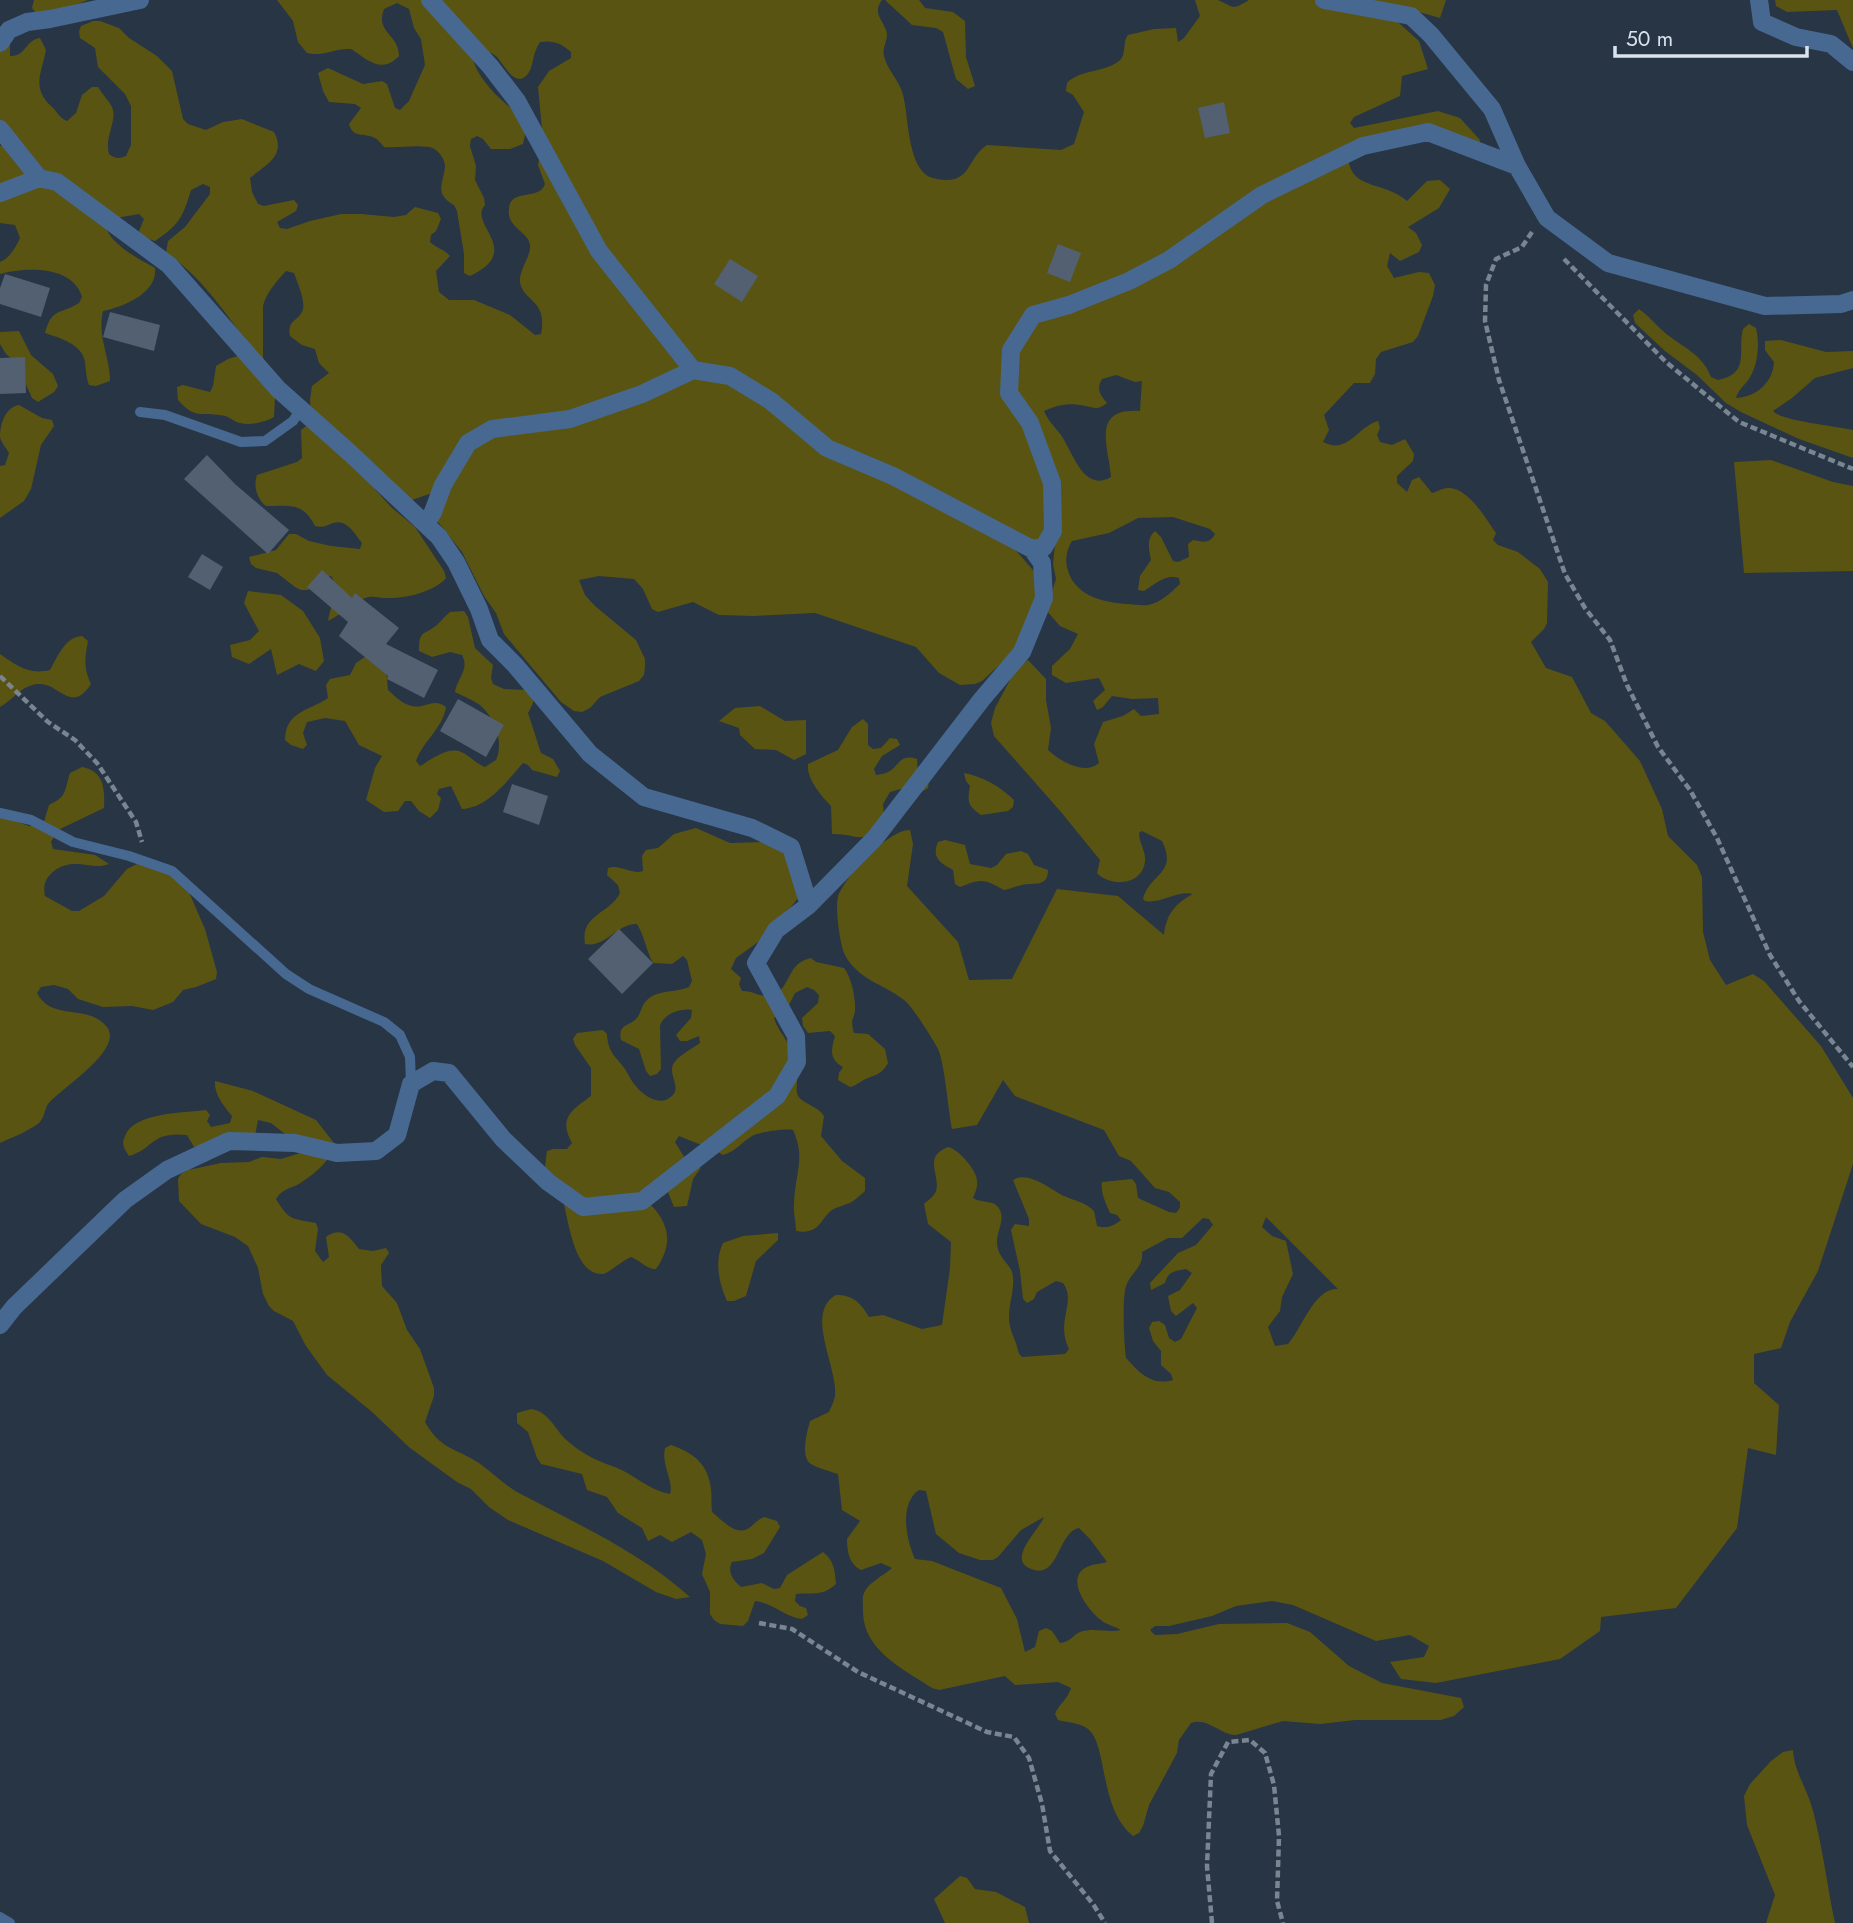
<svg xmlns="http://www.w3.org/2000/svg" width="1853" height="1923" font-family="Jost,sans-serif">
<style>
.green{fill:#5a5413;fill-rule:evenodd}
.building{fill:#526072}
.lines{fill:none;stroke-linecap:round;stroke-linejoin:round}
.path{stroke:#7a8592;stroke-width:4.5;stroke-dasharray:7 3.5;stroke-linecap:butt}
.lane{stroke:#476991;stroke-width:10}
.street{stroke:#476991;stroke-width:18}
</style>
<rect width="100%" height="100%" fill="#283545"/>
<!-- green -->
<path class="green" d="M34,0H88L70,7L36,13L32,8Z
M277,0H882C871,14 885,21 887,34C887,42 882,48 884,56C887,70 900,81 903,95C909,116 907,171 933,178C972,188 966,158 987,145L1061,150L1074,144L1084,112L1073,95L1066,91L1067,83C1081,69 1104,73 1119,61C1127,55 1122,43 1128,35L1154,29L1176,28L1178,42L1184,38L1200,16L1195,0C1201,0 1212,0 1218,0C1234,7 1231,11 1249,0H1446L1440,18L1405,8L1391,16L1419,41L1428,69L1402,76L1400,96L1354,117L1350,123L1354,128L1438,111L1460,118L1480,140L1479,147L1446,135L1348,151C1347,192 1382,179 1407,201L1427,181L1440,180L1450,189L1439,208L1408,227L1416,233L1422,245L1419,252L1400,261L1390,253L1387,266L1394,278L1419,272L1429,273L1435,285L1433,296L1418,336L1413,342L1381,352L1376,359L1375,374L1370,383H1354L1324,415L1329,430L1323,442C1348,455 1357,427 1378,421L1380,428L1377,435L1380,442L1392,445L1405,439L1414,454L1413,461L1397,476V483L1407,492L1412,480L1419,477L1432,493C1437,492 1442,488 1448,488C1468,487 1486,519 1496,533L1493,540L1498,545L1518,552L1540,569L1548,582L1547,623L1544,629L1531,642L1546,668L1572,677L1591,713L1605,721L1640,761L1662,809L1668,836L1697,865L1702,877L1703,932L1710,960L1726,985L1753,974L1764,981L1821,1046L1853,1098V1164L1818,1271L1790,1322L1781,1348L1754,1354V1383L1779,1405L1776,1455L1748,1448L1737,1528L1676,1608L1601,1617L1600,1631L1560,1659L1436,1683L1401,1679L1390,1662L1424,1657L1429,1646L1410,1635L1376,1641L1293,1605L1272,1601L1236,1606L1212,1616L1169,1626H1155L1150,1630L1155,1635L1177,1634L1219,1624L1287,1623L1310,1632L1349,1666L1382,1683L1461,1698L1464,1707L1454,1716L1441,1720H1355L1320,1724L1283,1721L1236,1735C1220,1735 1208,1717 1191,1723L1179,1740L1177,1753L1149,1805L1143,1826L1139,1833L1133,1836C1097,1807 1109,1739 1085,1727C1078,1723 1066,1722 1058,1720L1055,1714C1059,1704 1068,1699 1071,1688L1058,1682L1015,1685L1005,1676L939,1690L932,1688C904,1669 862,1650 863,1610C863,1605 862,1597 864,1593C868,1583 884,1575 892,1568L881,1563L861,1570C849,1564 847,1551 847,1539L860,1521L842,1510L838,1474C830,1471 819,1469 811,1464C800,1457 807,1432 810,1421L829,1412C831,1407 834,1402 835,1396C838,1367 804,1313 836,1295C853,1295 861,1303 869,1317L883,1315L922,1329L942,1325L950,1268L951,1242L928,1224L924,1204C928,1200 934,1197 936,1191C941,1175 922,1157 948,1147C958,1149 977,1170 977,1181C978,1187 975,1193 973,1198C980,1203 993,1200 998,1207C1007,1218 996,1231 997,1244C999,1259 1009,1263 1012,1272C1016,1285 1009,1303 1009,1316C1009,1327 1012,1333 1016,1343C1018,1349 1017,1352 1022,1357L1065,1354L1069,1349C1055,1321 1077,1302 1063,1283L1056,1281L1037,1292L1034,1299L1027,1303L1023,1299L1020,1271L1011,1230L1015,1224L1029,1226V1219L1013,1180C1028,1170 1050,1189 1064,1196C1075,1201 1085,1202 1094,1211L1097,1226C1106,1229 1114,1226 1121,1220L1117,1215L1110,1213C1106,1204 1100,1191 1102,1182L1132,1179L1136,1184L1138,1198L1169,1212L1176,1213L1180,1208V1202L1169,1192L1155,1188L1131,1161L1119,1156L1104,1130L1015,1096L1003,1080L977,1125L952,1129C948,1109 945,1065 938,1049C932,1038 913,1007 904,1000C884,984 858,980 845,955C840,944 835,909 838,897C844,877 889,829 910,830L913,844L907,886L958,942L969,980L1012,979L1057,889L1118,896L1164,935C1166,915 1175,903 1193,894C1178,890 1161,904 1145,901L1143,899C1150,873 1178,874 1162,841L1142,831L1139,833C1139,843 1146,851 1145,861C1143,885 1111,888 1097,873L1100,860L1061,812L994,736L991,723L995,708L1017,667L1028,660L1046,679V700L1051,728L1048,750C1060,761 1085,776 1099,763L1094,744L1103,722L1123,716L1134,709L1141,716L1159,714L1158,698L1132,699L1112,696L1103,707L1097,710L1093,701L1105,690L1099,678L1066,683L1052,675V666L1070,649L1078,634L1060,626L1046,610L1056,579L1053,564L1055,544L1023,537L1012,546L1038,576L1034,624L1009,656L982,681L975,684L960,685L939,673L916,647L815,613L753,616L719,615L693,602L658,612L652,609L643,589L634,579L599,576L579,580L585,595L595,606L636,640L645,659V667L644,675L639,681L600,697L590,708L582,712L574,711L561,702L504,634L496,613L484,596L462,552L438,522L432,493L412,500L374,481V488L391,507L415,527L444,571L446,578C434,592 404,599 387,598C379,598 372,595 365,598C351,603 341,615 328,621C330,607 340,587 331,576L318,580L308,590H301L295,587L277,573L256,568L251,564L249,557L276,550L289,534H296L309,541L331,546L360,549L362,543C354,533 347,519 333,523C325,526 323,528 315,526C303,502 290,506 266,506C257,499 253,486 257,475L297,462L302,458L301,430L306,426L312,429L310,400L312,386L329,373L319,363L315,349L302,345L290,336C287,321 296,322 302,312C307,303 297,282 294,273L286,271C277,281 266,293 263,306V357L275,397L274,417C265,422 250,426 240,423C234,422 230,417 225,416C203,411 196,421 178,400L177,387L183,385L210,392L213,386L216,366L228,359L241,355L243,337C220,305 199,275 166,253L168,241L185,227L210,194V187L203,184L191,190C183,217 179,225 155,241L142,237L139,231L144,219L139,214L110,219L105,223C107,243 139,259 155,268C158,293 123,307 103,311C97,338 110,355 110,381L96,386L89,385C86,377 86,370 85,362C82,344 60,338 45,333C52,307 60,315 79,303L82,297C73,265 25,267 0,274V262C10,258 16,247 20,238L15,225L0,223V146L3,145L0,123V27L5,26L10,36V56C26,57 25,40 40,38L46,50C42,72 31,87 51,106C57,111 59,118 67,121L76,113L82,95L92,87H98C102,94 109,101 112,107C118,120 104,137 109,154C115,159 119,159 126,156L131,145V106L125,94L98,67L95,48L80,38L79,31L81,26L93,21H100L119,28L129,38L157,56L172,71L183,119L188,124L206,130L223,122L242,119L274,132C287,156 265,165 250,178L252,192L258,204L264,206L294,200L298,205L296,211L277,222L280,228L287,229L310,221L341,214H361L394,217L406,215L415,207L438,213L441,219L436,231L431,235L430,242C436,248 444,249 450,256L436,271L439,292L449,300H474L510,315L535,335L541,334C548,299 523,302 520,282C519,269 531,257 530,245C528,231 506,228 509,208C511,188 540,201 545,184L538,165L543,139L538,87L549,71L571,58V52C561,43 553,40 540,42C532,54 534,64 529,72C517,91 504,65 497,57C492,53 488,51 482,50L472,56C478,81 502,102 523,117L526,130L523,144L510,149H491L483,139L477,136L471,139L470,146L476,166L475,180L484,198L485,205C467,224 525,250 470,276L464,273V254L457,211L454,205C434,194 443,184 445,167C445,158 437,148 429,147C414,145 399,148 384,147C381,144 379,140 375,138C364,132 353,139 349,124L361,108L355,104L329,102L323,91L318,73L328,68L363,84L382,81L387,84L395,108L400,110L409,101L425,65L421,39L414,28L409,9L397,3L384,9C375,33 399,34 399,56C381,75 367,59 351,49C335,48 323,57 307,53L298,42L293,21ZM1116,375L1135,382L1142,381L1140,411C1090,407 1109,448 1111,477C1084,493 1073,453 1061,435C1055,427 1048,421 1044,411C1055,406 1068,403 1080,405C1091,406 1097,412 1107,403C1100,395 1096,389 1102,379ZM1173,517L1210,529L1215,534C1210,544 1203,542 1193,540L1188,544L1189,557L1178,562L1173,561L1161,537L1155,531C1146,539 1149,550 1151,560L1140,576L1138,590L1144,591C1155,584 1166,574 1179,578L1180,584C1171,592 1161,603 1148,605C1142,606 1133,604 1126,604C1101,602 1073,595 1067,567C1065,558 1067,549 1072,541L1109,533L1138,518ZM1266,1217L1338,1289C1315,1287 1302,1328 1288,1344L1275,1346L1268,1327L1280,1311L1282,1297L1293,1274L1286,1241L1272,1236L1262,1227ZM1203,1218L1209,1219L1213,1225L1196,1245L1178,1253L1150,1283L1151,1290L1165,1283C1168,1271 1175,1271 1186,1269L1192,1273L1180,1290L1168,1296L1171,1311L1176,1316L1193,1303L1197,1308L1181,1339L1175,1342L1169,1338L1165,1325L1159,1321L1152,1322L1149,1328L1153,1341L1161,1351V1365L1171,1374L1173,1380C1151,1386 1140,1373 1126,1358C1124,1344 1122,1299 1126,1286C1131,1272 1144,1267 1142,1252L1168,1238H1182ZM919,1490L926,1491L936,1534L959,1553L980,1560H993L998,1557L1021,1530L1044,1517C1039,1530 1008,1558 1029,1568C1059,1583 1057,1532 1079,1528L1090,1539L1107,1562C1101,1564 1091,1564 1085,1568C1065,1580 1089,1611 1101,1620C1106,1625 1115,1626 1121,1630C1108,1633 1094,1627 1080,1632C1072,1636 1070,1642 1060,1643L1052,1631L1046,1628L1039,1631L1035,1647L1025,1652L1017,1619L1001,1588L932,1561L915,1559C906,1540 899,1503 919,1490Z
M885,0H919L925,8L953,12L965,21L966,57L975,86L968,89L956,79L943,32L936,28L912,25Z
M1775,0H1853V48L1837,10L1787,12L1776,6Z
M1639,309C1648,315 1655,324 1663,331C1681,347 1702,353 1711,377L1718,380C1751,373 1737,352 1743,329L1749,324L1756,328C1760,344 1758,365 1749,379C1744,386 1738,390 1736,398C1756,397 1773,383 1774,362L1765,350V341L1781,340L1826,352L1853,351V368L1815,378L1792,398L1773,411C1781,421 1836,426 1853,430V458L1799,439L1741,412L1726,403L1697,375L1665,351L1635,323L1633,315Z
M19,331L31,355L53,374L58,386L54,392L38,402L32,398L16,362L6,354L0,344V332Z
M19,405L42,418L52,420L54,426L41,445L31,489L24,501L0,518V466L5,465L9,453C6,448 1,442 0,437C0,423 6,407 19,405Z
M1771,460L1833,482L1853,486V571L1744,573L1734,462Z
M248,591L281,595L303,611L320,638L324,661L316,671L299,664L277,675L271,649L249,664L232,657L230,645L250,640L259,631L244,603Z
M464,611L468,617L475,648L493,665L491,678L493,684L504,689L530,690C536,699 533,704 528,713L541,753L553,759L560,771L557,777L532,770L528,765L523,763C507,781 488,808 462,809L451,786L439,789L437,794L441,798L438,810L430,818L419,811L411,801H405L398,811L384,812L366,800L375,768L382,756L359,745L345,721L325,718L307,722L303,733L307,745L303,749L291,745L285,740C286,711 307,712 328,698L326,685L330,679L350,675L356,663L384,644L388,690C395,696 402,704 412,706C425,709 434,697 446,707C443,728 423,741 416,761L420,766C431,760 448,746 461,752C469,755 475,763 485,767L496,760C504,742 495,718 480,705C473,700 463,696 455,692C457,678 470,670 462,655L450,652L432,657L419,651C419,630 423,636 437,625C441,621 445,616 450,612Z
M82,636L88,641C85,658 83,667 91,684C71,715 59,682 38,684C22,685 13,700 0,707V654C17,666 29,675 50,670C58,656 65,637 82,636Z
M760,706L785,721L806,720V754L794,760L776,750L755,749L740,735L739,728L719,721L735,708Z
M863,719L868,724V745L873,749L881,748L890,738L897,739L900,745L882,756L874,769L876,775C880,774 884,774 888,772C900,766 899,753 917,759L918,773L929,781L928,788L915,796L904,788L890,792L883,804L885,826C855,845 862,834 832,834L831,806C821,796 806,778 808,764L838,750L852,727Z
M82,767C104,771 105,789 104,808L58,830L51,842L53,849L95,855L109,864C91,871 75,856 54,871C45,878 43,886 45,896L72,911H79L104,896L127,869L141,862L155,860L188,890L205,929L217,972L216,979L196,987L183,990L173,1002L153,1010L132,1006L103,1007L78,999L68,989L54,985L41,987L37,993C52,1022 88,1003 107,1027C124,1050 61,1088 48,1104C44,1110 45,1117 39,1123C27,1132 13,1137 0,1143V816L29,826L43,825L49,805C68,796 64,791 70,773Z
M964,773C982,776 1001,787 1014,800L1013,807L1008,811L981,815C968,806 967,802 970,786L966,781Z
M696,828L730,843L764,842L785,851L799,897L791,907L775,921L758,942L736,958L731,969L741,978L739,984L742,991C754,990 762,1000 775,994C791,986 787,963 811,958L816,962L844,968C851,977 855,995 855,1006C856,1019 849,1016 854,1033L868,1034L885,1049L888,1063C880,1077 874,1074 862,1081C858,1083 855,1086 850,1087L838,1080L839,1073L843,1067C829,1059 831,1050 835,1036L830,1031L808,1033L803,1026L802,1018L818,1003L819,995L814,990L807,987L795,993L789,1005L774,1018C777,1028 782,1033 787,1042C792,1051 795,1064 797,1074C798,1081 795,1090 798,1096C803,1104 818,1106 824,1116L821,1136L842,1161L865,1178V1191C860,1195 854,1202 847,1204C842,1206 837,1207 832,1210C820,1219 820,1235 796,1231C796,1222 793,1212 794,1203C795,1174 806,1158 793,1130C786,1128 758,1132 752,1136C742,1142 735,1152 723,1155L705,1144H699L679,1136L675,1142L686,1160L700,1162V1169L693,1179L687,1206L674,1207L668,1192L651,1205C671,1226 672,1246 656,1269C646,1269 641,1261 631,1257C623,1260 609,1273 603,1274C573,1276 568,1216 562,1196C559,1185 552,1176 545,1167L547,1151L553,1149H567L572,1143C558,1118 572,1110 591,1096V1068L575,1045L573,1039L577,1033L603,1030L607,1034C608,1057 621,1059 629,1076C636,1090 658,1111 673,1095C681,1086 667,1073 674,1063C679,1055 692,1049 700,1043L699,1036L687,1041H680L676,1035L691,1018L692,1010C681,1008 663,1014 660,1026L661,1069L657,1074L650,1076L646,1071L639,1049L621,1040C618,1025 626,1027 635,1020C641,1015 641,1006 646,1001C657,989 676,993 689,987L692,981L687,960L683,956L672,964L653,963C646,950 645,937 637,924C617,923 606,948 585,944C580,914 610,914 620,893L618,885L607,875L608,868C620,864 631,875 643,871L642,856L646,850L658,848L674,834Z
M945,840L965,845L970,864L991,868L997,865L1006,854L1021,851L1028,854L1034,865L1048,870C1048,888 1034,882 1022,885C1016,886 1010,889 1004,890C984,879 982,878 960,887L955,884L953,870C941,863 931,858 938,842Z
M215,1081L253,1091L316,1120L334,1143C333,1160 313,1175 299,1184C289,1189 282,1189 276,1199C290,1222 292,1218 316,1223L318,1229L315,1251L323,1262L329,1257L326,1237C343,1225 350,1238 359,1249L373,1251L386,1248L389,1253L381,1265L382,1286L397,1303L407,1330L420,1349L434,1388V1396L425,1422C441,1450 454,1447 479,1463C492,1472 503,1484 517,1492C577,1524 640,1552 690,1597L676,1599L656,1592L603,1561L508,1520L489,1507L471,1489L457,1482L410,1448L371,1411L327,1375L306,1346L293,1321L274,1311L269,1306L263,1294L258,1268L248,1246L235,1237L201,1224L179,1201L178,1179L181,1174L188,1170L221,1163L249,1162L262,1157L281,1159L307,1151L271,1123L258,1120L254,1141L194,1147L187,1135C151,1131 155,1148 129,1156C124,1149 121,1144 125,1136C134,1112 184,1113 206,1110L210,1115L207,1121L211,1127L230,1123L232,1116C224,1106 214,1095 215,1081Z
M778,1233V1240L756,1261L746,1296L734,1301H727C719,1283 714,1261 723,1243L743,1236Z
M531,1409C551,1412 555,1432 570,1443C583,1454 597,1461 612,1466C633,1473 648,1490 670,1494C674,1481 661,1465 665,1448L671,1445C693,1453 708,1463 711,1489C712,1497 711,1504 712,1512C722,1520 736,1537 749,1528C755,1524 757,1520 764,1517L777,1521L780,1527L764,1553L752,1559L732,1562C727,1572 733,1580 741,1587L762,1583L774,1589L780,1588L787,1575L823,1552C834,1560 835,1571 836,1584C822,1597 813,1592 796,1594L795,1601L800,1606L806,1608L808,1615L802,1619C785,1617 773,1603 755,1601L748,1621L743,1626L720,1624L714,1620L710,1614V1592L702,1574L706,1554L702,1540L691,1532L672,1542L660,1535L648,1541L642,1528L618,1513L607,1497L587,1490L582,1474L541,1464L537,1458L528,1432L517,1423V1413Z
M1793,1750C1794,1772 1808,1790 1813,1811C1823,1848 1827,1886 1835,1923H1766L1775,1895L1747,1825L1744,1796L1750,1784L1771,1761L1783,1752Z
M960,1876L967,1878L975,1889L996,1892L1025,1907L1029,1923H945L934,1899Z"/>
<!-- building -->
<path class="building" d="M1224,102L1230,133L1205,138L1198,108Z
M1058,244L1081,253L1070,282L1047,273Z
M730,259L758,276L742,302L714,284Z
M5,274L50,288L41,317L0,304V288Z
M110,312L160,325L154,351L103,337Z
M25,357L26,393L0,394V358Z
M207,455L235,484L289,530L268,554L184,479Z
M202,554L223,567L210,590L188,577Z
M322,570L352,598L355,593L399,628L386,644L438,670L424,698L387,679L388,676L339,636L348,622L307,587Z
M458,699L504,725L486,757L440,731Z
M512,784L548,796L539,825L503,812Z
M619,929L653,963L622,994L588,959Z"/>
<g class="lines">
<!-- path -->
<path class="path" d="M1532,232L1522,247L1496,259L1486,285L1485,321L1499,380L1565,574L1585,608L1610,640L1627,685L1658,747L1690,790L1717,838L1770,955L1799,1001L1853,1067
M1564,259L1666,362L1739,422L1853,469
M0,676L48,722L75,740L97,763L136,822L142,842
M759,1623L792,1629L858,1672L987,1732L1014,1737L1029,1758L1042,1804L1050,1851L1093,1904L1105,1923
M1212,1923L1207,1866L1211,1774L1228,1742L1250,1740L1265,1753L1274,1785L1279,1836L1277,1901L1283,1923"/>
<!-- lane -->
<path class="lane" d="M140,412L165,415L241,442L265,441L293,421L301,409
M0,813L31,820L73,842L129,856L172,871L286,974L309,989L384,1022L400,1035L410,1057L411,1084
M0,1917L10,1923"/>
<!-- street -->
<path class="street" d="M430,0L490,66L517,101L599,251L693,370L730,376L771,401L827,448L893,476L1032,549L1044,547L1053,531L1052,483L1030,423L1009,393L1011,350L1033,315L1069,305L1129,281L1169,260L1262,195L1363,146L1428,132L1517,166
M1324,0L1411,16L1431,35L1492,109L1517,166L1547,218L1608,263L1765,306L1841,304L1853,300
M1759,0L1762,22L1796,37L1831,44L1853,62
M0,43L9,30L27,22L50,19L140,0
M0,129L39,178L57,182L169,265L278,389L350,453L439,537L456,562L479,609L490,640L515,665L590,754L644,797L752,828L791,847L809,905
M0,193L39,178
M426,524L433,512L443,485L468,443L492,429L570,419L642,394L693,370
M0,1325L14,1307L125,1200L167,1170L229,1141L295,1143L337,1153L376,1151L397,1135L411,1084L433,1071L449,1073L503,1139L548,1182L583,1207L642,1201L777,1096L797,1062L796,1036L756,963L776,930L809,905L875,838L982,699L1022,652L1044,598L1042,563L1032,549"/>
</g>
<!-- scale -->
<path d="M1615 46v10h192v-10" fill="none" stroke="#dae3ed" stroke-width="3.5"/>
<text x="1626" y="46" font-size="21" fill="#dae3ed" stroke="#283545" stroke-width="5" paint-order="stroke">50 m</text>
</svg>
